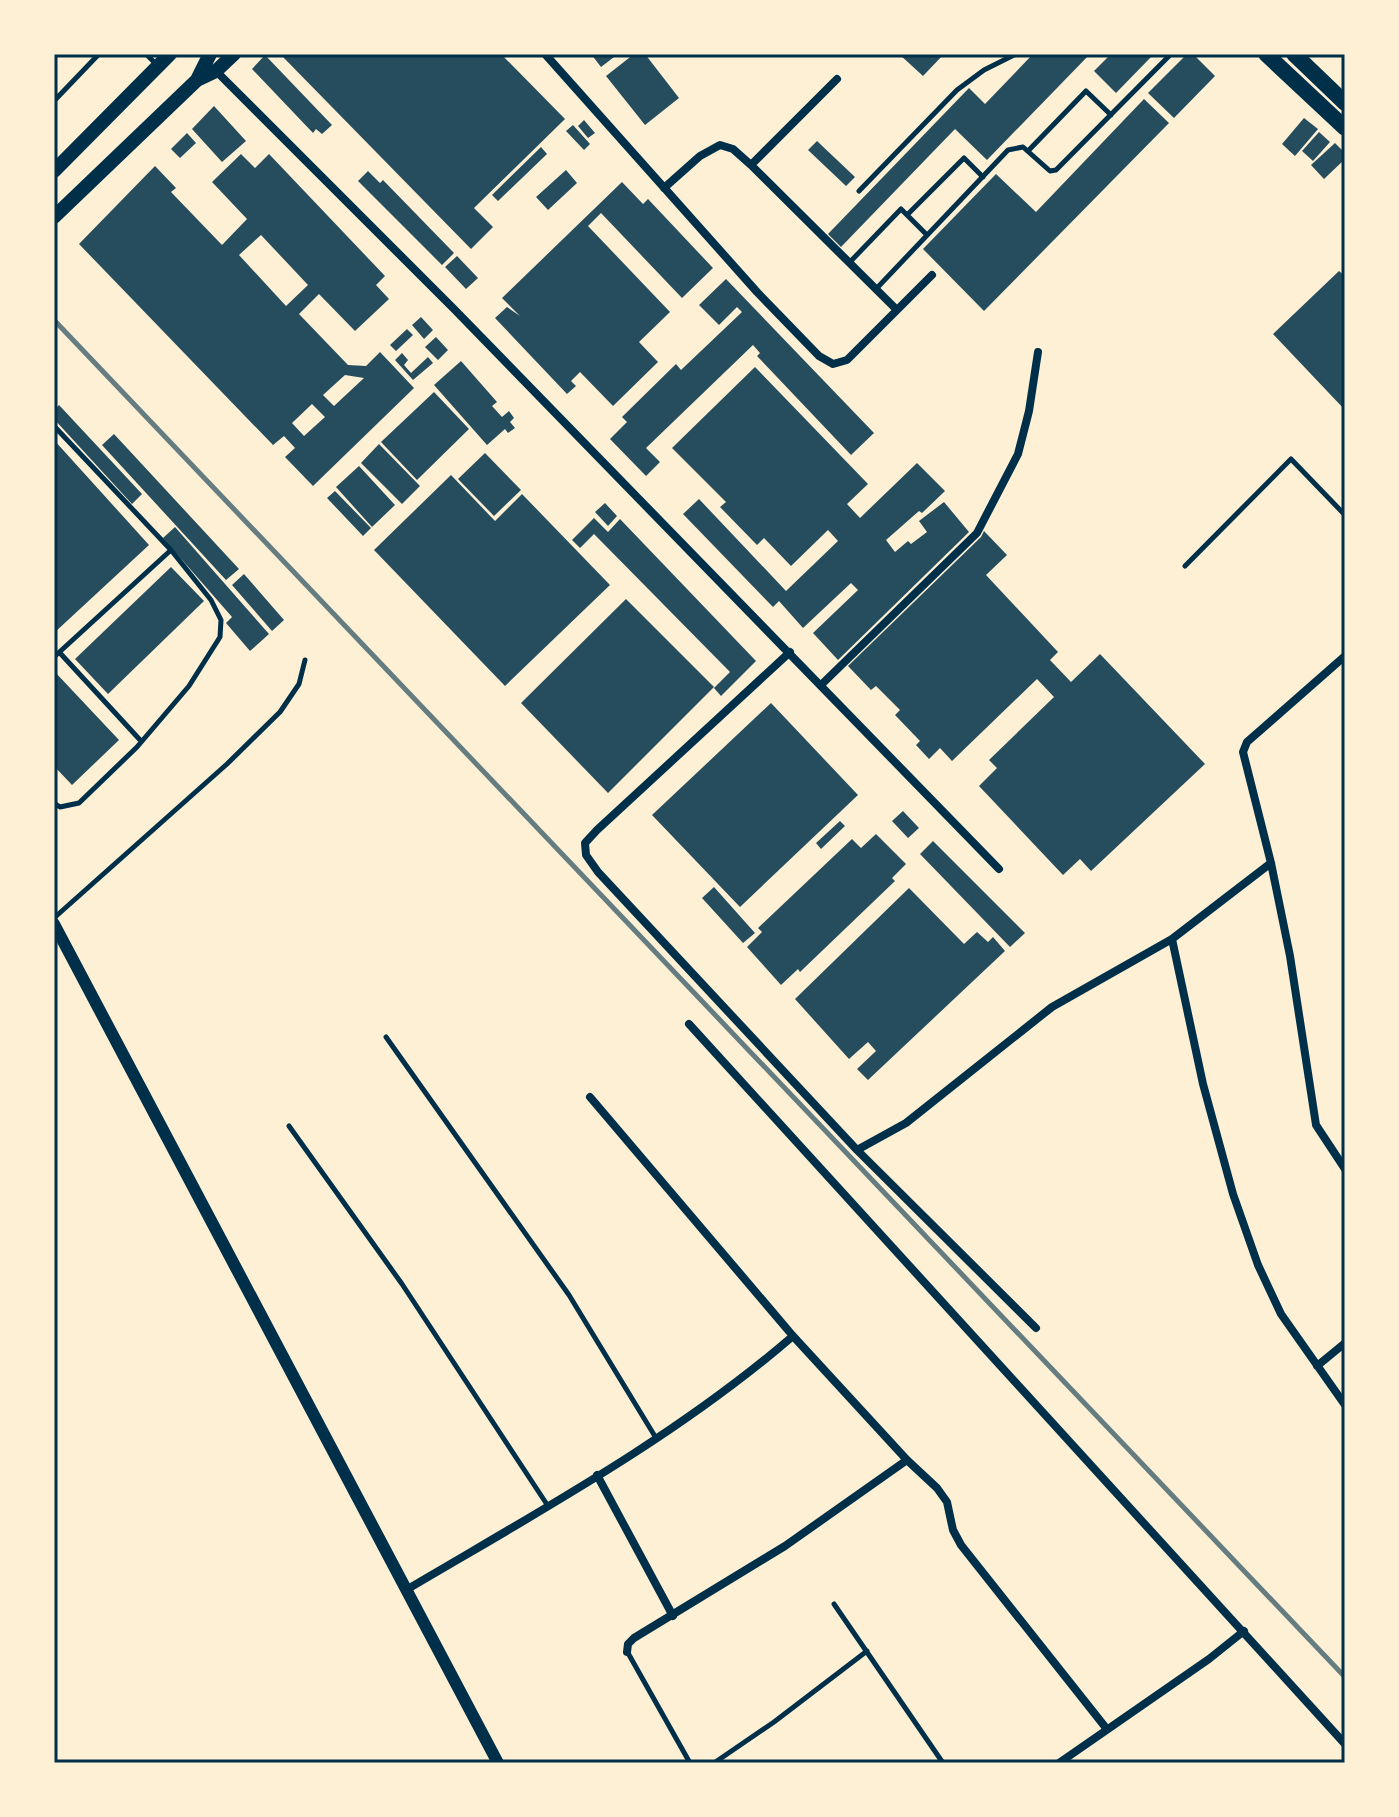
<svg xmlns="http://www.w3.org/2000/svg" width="1399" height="1817" font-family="Raleway,sans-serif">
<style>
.building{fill:#264d5e;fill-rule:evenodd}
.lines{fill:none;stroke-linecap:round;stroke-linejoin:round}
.service{stroke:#003049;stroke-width:5}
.minor{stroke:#003049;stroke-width:8}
.tertiary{stroke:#003049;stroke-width:12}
.secondary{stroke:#003049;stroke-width:14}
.primary{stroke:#003049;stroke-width:16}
.rail{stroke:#657d81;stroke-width:5}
.neatline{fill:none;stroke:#003049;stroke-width:3}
</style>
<rect width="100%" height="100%" fill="#fdf0d5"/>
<!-- building -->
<path class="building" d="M286,54H501L565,119L474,208L493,227L471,249L283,57Z
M591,54H618L601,67Z
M634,54H645L679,98L645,125L606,76Z
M899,54H944L923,76Z
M1033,54H1090L987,160L955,129L841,247L828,234L969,88L985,104Z
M1111,54H1148L1151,57L1116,93L1094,71Z
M1187,54H1193L1215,76L1174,118L1148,93Z
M265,55L332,125L322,134L316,129L313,133L252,69Z
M1144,99L1169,123L984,311L923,249L996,174L1036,212Z
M214,106L246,141L222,162L192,129Z
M1304,118L1318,129L1295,156L1282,144Z
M584,120L595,133L588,138L578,126Z
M573,125L590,144L584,150L566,131Z
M1319,132L1330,142L1313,161L1302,151Z
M187,133L196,143L180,158L171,149Z
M817,141L855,177L846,186L808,150Z
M1335,143L1345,153V159L1324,179L1311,165Z
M541,147L547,154L498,201L492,195Z
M241,154L255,168L269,154L385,276L376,285L389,299L355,331L319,294L299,314L348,365L366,366L380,352L414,388L313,486L285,457L295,448L284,436L273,445L79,244L155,166L176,188L171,192L222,245L247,219L212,182ZM261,235L308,285L286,306L239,255ZM345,375L364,378L334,406L323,395ZM312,404L325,417L304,436L292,423Z
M566,170L577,183L548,210L536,197Z
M368,171L380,183L383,180L454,253L442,265L358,181Z
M622,182L643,204L648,199L713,268L682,298L601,213L588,226L670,312L639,342L658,362L613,406L580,372L571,381L576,386L567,394L495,318L507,307L520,316L502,298Z
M457,256L478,278L466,289L445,267Z
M1339,271L1345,276V410L1273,334Z
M726,279L874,433L851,455L757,356L760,353L753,345L646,448L660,462L646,476L610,439L627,422L622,417L676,364L681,370L742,312L737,307L719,325L699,305Z
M421,317L433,330L424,339L412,325Z
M407,329L413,335L396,351L390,345Z
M436,337L448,350L438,360L425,347Z
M402,353L408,360L404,365L411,373L428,357L433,363L413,380L395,360Z
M461,361L497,402L492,406L502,417L509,411L514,418L510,422L515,428L508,433L505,429L487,445L434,385Z
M755,367L868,484L847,504L860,518L917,463L945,491L922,513L919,511L886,540L895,552L908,541L911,544L927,532L919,521L944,502L969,532L838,660L813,633L858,590L851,583L803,628L779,601L773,607L683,514L699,499L786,591L838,541L828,530L791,566L764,538L757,545L720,507L726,502L672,448Z
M434,392L469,429L417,480L381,442Z
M59,405L142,494L132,504L54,419V410Z
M114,434L239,569L226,580L102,445Z
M54,440L149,545L54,633Z
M379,444L420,486L402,504L361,463Z
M485,453L521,490L494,516L458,479Z
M359,466L395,505L372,527L336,487Z
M451,475L495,521L522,494L610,585L505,686L374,550Z
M335,491L371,528L363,536L327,498Z
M605,503L617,516L608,526L595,512Z
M594,518L608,532L620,519L756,661L721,696L714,688L730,672L594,534L580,548L572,540Z
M175,527L269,634L250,651L226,623L232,617L163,538Z
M984,531L1007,555L986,575L1058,652L1050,660L1071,682L1100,654L1205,764L1091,871L1080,859L1063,875L979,786L997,768L989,760L1054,697L1037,679L952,761L940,748L929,759L916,745L920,741L895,715L900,710L876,686L871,690L848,666L981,537Z
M171,567L204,601L108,694L75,659Z
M244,574L284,620L272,631L232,585Z
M626,599L714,687L608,793L521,703Z
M54,671L119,740L72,785L54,766Z
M771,703L858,795L740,907L652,815Z
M903,811L919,828L908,838L892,821Z
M840,821L845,826L821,849L816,843Z
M876,834L906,864L892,878L895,881L800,972L798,969L781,985L747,947L762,932L758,928L852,839L861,848Z
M933,841L1025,933L1010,947L920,854Z
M714,887L755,933L743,943L702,898Z
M909,888L964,944L977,932L988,942L993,937L1005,951L868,1080L857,1069L876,1051L868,1042L849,1059L795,999Z"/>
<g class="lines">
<!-- service -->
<path class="service" d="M146,54L157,65
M54,101L99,54
M1028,151L1086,91L1111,115
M859,191L957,90L984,70L1016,54
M907,215L964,158L983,177
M849,263L901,209L927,235
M876,289L1008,150L1023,147L1050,171L1056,170L1171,54
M54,426L171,550L211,600L221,620L220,637L189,686L137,747L79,803L60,807L54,803
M1185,566L1291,459L1345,515
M60,653L141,741
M54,657L171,550
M54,918L227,764L280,712L299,684L305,660
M386,1037L569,1295L656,1438
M289,1126L402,1284L548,1506
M834,1604L943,1763
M628,1653L690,1763
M714,1763L774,1722L867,1651"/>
<!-- minor -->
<path class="minor" d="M545,54L757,292L819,356L833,364L847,360L932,275
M215,70L454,309L999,869
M751,165L897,310
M664,188L700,156L720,145L733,149L751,165L837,79
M790,652L597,830L585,843L586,855L598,872L857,1150L906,1123L1052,1007L1172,939L1271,863
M1345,656L1247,742L1243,752L1271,863L1290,956L1316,1125L1345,1169
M821,685L977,533L1018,454L1029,411L1038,352
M1172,939L1203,1084L1233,1194L1258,1265L1281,1314L1345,1405
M689,1024L1345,1744
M590,1097L793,1336L907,1460L937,1488L947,1502L953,1530L961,1545L1106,1728
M857,1150L1036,1328
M1317,1366L1345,1343
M597,1475L673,1616
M406,1590C538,1512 676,1437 793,1336
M627,1652L628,1644L634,1638L785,1546L907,1460
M1059,1763L1209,1659L1244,1631"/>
<!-- tertiary -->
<path class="tertiary" d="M54,924L498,1763"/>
<!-- secondary -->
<path class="secondary" d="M197,80L210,54
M54,171L170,54
M54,217L197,80L216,71L234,54"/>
<!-- primary -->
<path class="primary" d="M1266,54L1345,128
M1294,54L1345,103"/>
<!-- rail -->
<path class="rail" d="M54,320L1345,1677"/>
</g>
<!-- border -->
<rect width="1399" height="1817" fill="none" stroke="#fdf0d5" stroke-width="112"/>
<rect x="56" y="56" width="1287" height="1705" class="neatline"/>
</svg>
